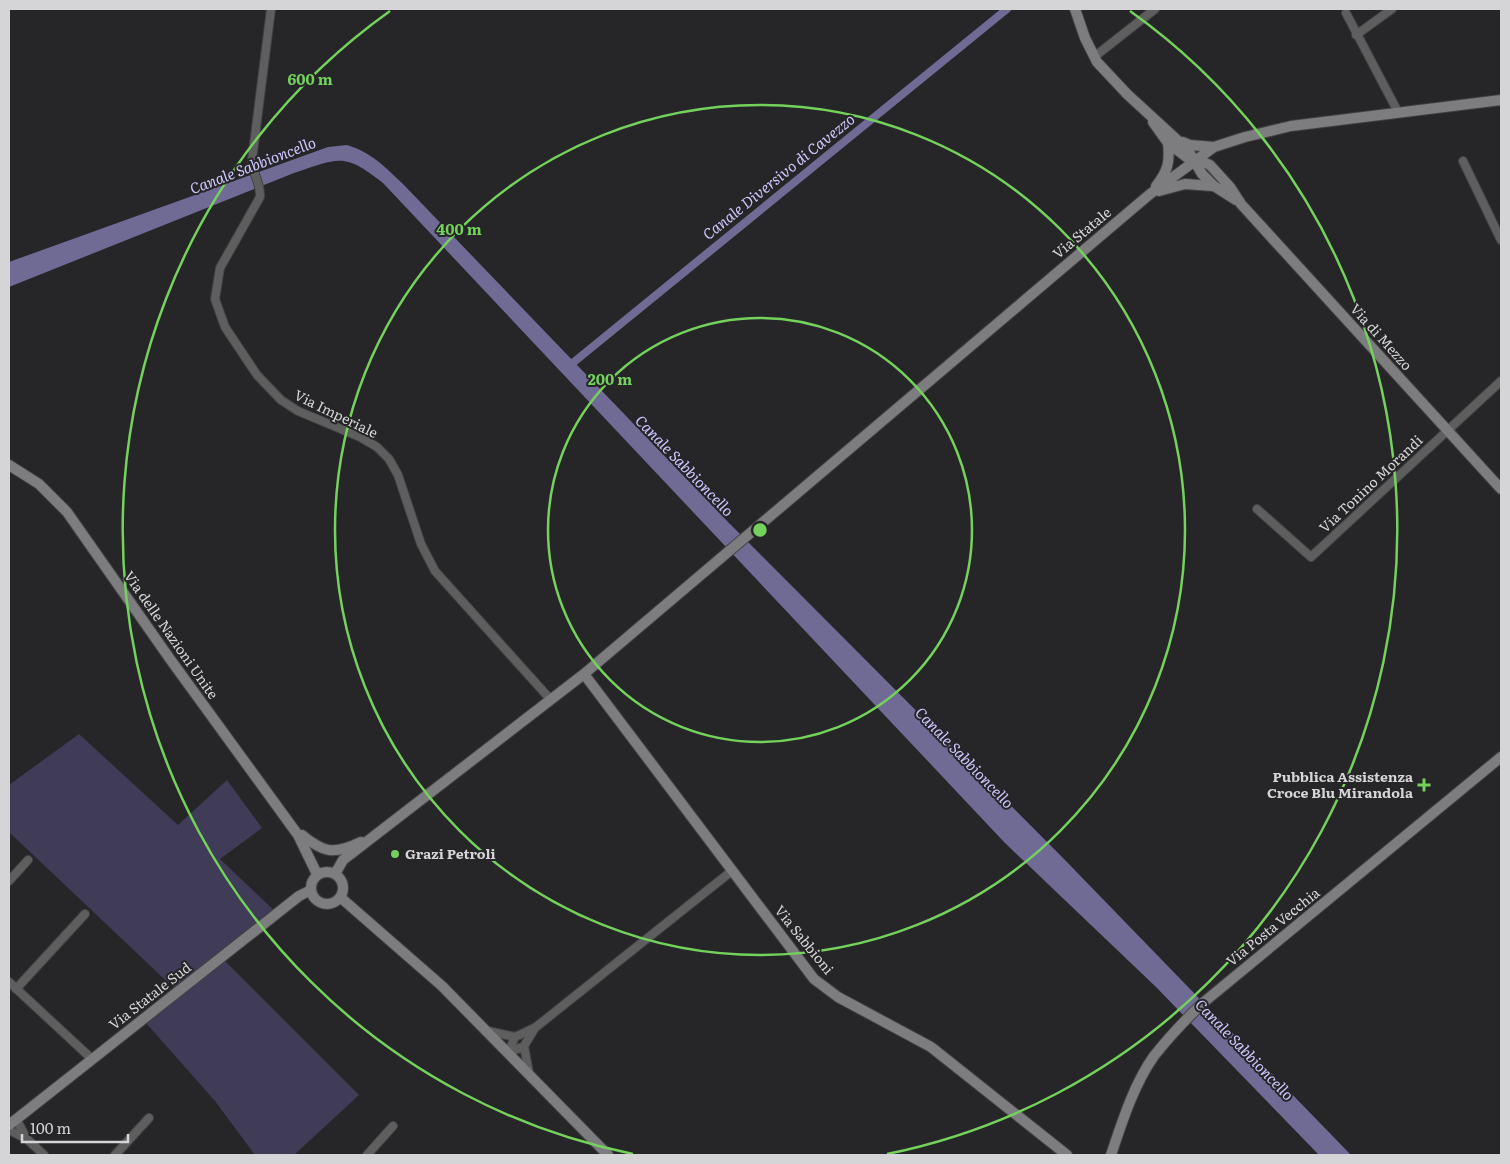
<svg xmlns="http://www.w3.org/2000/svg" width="1510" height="1164" font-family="Literata,serif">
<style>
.green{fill:#403c57}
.water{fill:#706b95}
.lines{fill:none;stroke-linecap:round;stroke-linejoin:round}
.canal{stroke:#706b95;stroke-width:8}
.street-casing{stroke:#424144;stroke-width:10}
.secondary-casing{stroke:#424144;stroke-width:12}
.street{stroke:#5e5e5f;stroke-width:8}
.secondary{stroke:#7d7d7f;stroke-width:10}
.ring{fill:none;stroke:#74d25c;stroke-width:2.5}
.poi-dot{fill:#74d25c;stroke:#262528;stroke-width:2}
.labels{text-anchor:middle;stroke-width:4;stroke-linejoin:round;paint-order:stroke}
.street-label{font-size:14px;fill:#d5d5d7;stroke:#262528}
.poi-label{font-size:14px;font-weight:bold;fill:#d5d5d7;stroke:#262528;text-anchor:end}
.water-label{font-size:15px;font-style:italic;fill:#ccc6fd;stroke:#262528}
.centre{fill:#74d25c;stroke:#262528;stroke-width:2.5}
.ring-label{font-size:15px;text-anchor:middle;font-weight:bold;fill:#74d25c;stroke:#262528;stroke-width:4;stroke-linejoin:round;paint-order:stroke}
</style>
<rect width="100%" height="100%" fill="#262528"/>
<!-- green -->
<path class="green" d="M79,734L178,825L227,780L262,828L220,859L279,915L224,960L359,1095L294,1155H255L215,1101L146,1023L180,994L9,832V785Z"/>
<!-- water -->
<path class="water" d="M347,145C371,152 385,167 403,184L728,522L1064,859L1351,1155H1319L1156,987L1005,843L383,183C344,152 339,158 294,173L9,287V262L328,147Z"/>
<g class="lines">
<!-- canal -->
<path class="canal" d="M569,366L1007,9"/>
<!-- street casing -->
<g class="street-casing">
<path id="street" d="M271,9L252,160C252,173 261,183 260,197L220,268L215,299L225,327L257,375L281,400L298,411L360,437L377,447L389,459L398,475L421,544L435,571L551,700
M1346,13L1398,112
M1356,35L1392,9
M1094,57L1155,9
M1463,161L1501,240
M1257,509L1311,557L1501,381
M9,881L28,860
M9,982L92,1059
M16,989L85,914
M488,1031L515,1037
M524,1046L529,1073
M508,1053L515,1037L536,1027L733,870
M508,1053L524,1046L535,1028
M16,1119L27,1139L44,1155
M9,1130L27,1139
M115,1155L149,1118
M367,1155L393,1126"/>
</g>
<!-- secondary casing -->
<g class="secondary-casing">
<path id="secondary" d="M1075,9L1085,38L1097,62L1127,94L1188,150L1202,174L1214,186L1236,200
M1153,122L1168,143L1193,162
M1183,142L1190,145L1214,147
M1194,163L1203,162L1210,165L1230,187L1241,204L1501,489
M1156,186C1168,171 1170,162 1168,143
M1159,191L1185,184L1213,186
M9,465L39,484L67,512L170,659L298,835L317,874
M584,674L814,979L838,997L931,1047L1067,1155
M302,835C324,853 334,855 361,842
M311 888a16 16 0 1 1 32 0a16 16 0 1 1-32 0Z
M335,874L343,860L584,674L1150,194L1214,147L1245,137L1291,126L1501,100
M340,897L442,986L608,1155
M9,1125L299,896L311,890
M1111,1155C1122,1122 1134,1084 1154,1056C1169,1037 1186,1019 1204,1002L1501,757"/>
</g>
<!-- street -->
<use href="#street" class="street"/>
<!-- secondary -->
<use href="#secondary" class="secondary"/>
</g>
<!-- distance rings -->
<g class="ring">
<circle cx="760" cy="530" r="212"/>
<circle cx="760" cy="530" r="425"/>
<path d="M633 1154A637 637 0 0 1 390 11M1130 11A637 637 0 0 1 887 1154"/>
</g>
<!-- markers -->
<g class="poi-dot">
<path d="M1421.5 777.5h5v5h5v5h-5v5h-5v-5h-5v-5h5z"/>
<circle cx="395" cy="854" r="5"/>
</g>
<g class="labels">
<!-- street labels -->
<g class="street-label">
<text transform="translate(1082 233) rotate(-40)" y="5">Via Statale</text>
<text transform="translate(1381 337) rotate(48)" y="5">Via di Mezzo</text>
<text transform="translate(336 414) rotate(26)" y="5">Via Imperiale</text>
<text transform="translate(1371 484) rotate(-43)" y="5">Via Tonino Morandi</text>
<text transform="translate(171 635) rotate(55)" y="5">Via delle Nazioni Unite</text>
<text transform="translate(1273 927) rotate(-39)" y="5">Via Posta Vecchia</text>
<text transform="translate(804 940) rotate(51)" y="5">Via Sabbioni</text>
<text transform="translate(150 996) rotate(-38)" y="5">Via Statale Sud</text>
</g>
<!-- poi labels -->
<g class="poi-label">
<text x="1413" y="782">Pubblica Assistenza<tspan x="1413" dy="16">Croce Blu Mirandola</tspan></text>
<text x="405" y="859" text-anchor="start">Grazi Petroli</text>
</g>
<!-- water labels -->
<g class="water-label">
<text transform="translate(253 166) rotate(-21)" y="5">Canale Sabbioncello</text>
<text transform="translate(779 177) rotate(-39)" y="5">Canale Diversivo di Cavezzo</text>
<text transform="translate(684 466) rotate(46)" y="5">Canale Sabbioncello</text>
<text transform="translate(964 758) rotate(46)" y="5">Canale Sabbioncello</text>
<text transform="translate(1244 1050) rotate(46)" y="5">Canale Sabbioncello</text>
</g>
</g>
<circle cx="760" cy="530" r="8" class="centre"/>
<g class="ring-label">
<text x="310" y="85">600 m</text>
<text x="459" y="235">400 m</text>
<text x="610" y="385">200 m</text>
</g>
<!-- border -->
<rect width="1510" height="1164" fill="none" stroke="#d5d5d7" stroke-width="20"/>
<!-- scale -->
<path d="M22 1134v8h106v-8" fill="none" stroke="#d5d5d7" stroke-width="2.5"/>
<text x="30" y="1134" font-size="15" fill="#d5d5d7" stroke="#262528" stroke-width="4" paint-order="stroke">100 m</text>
</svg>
